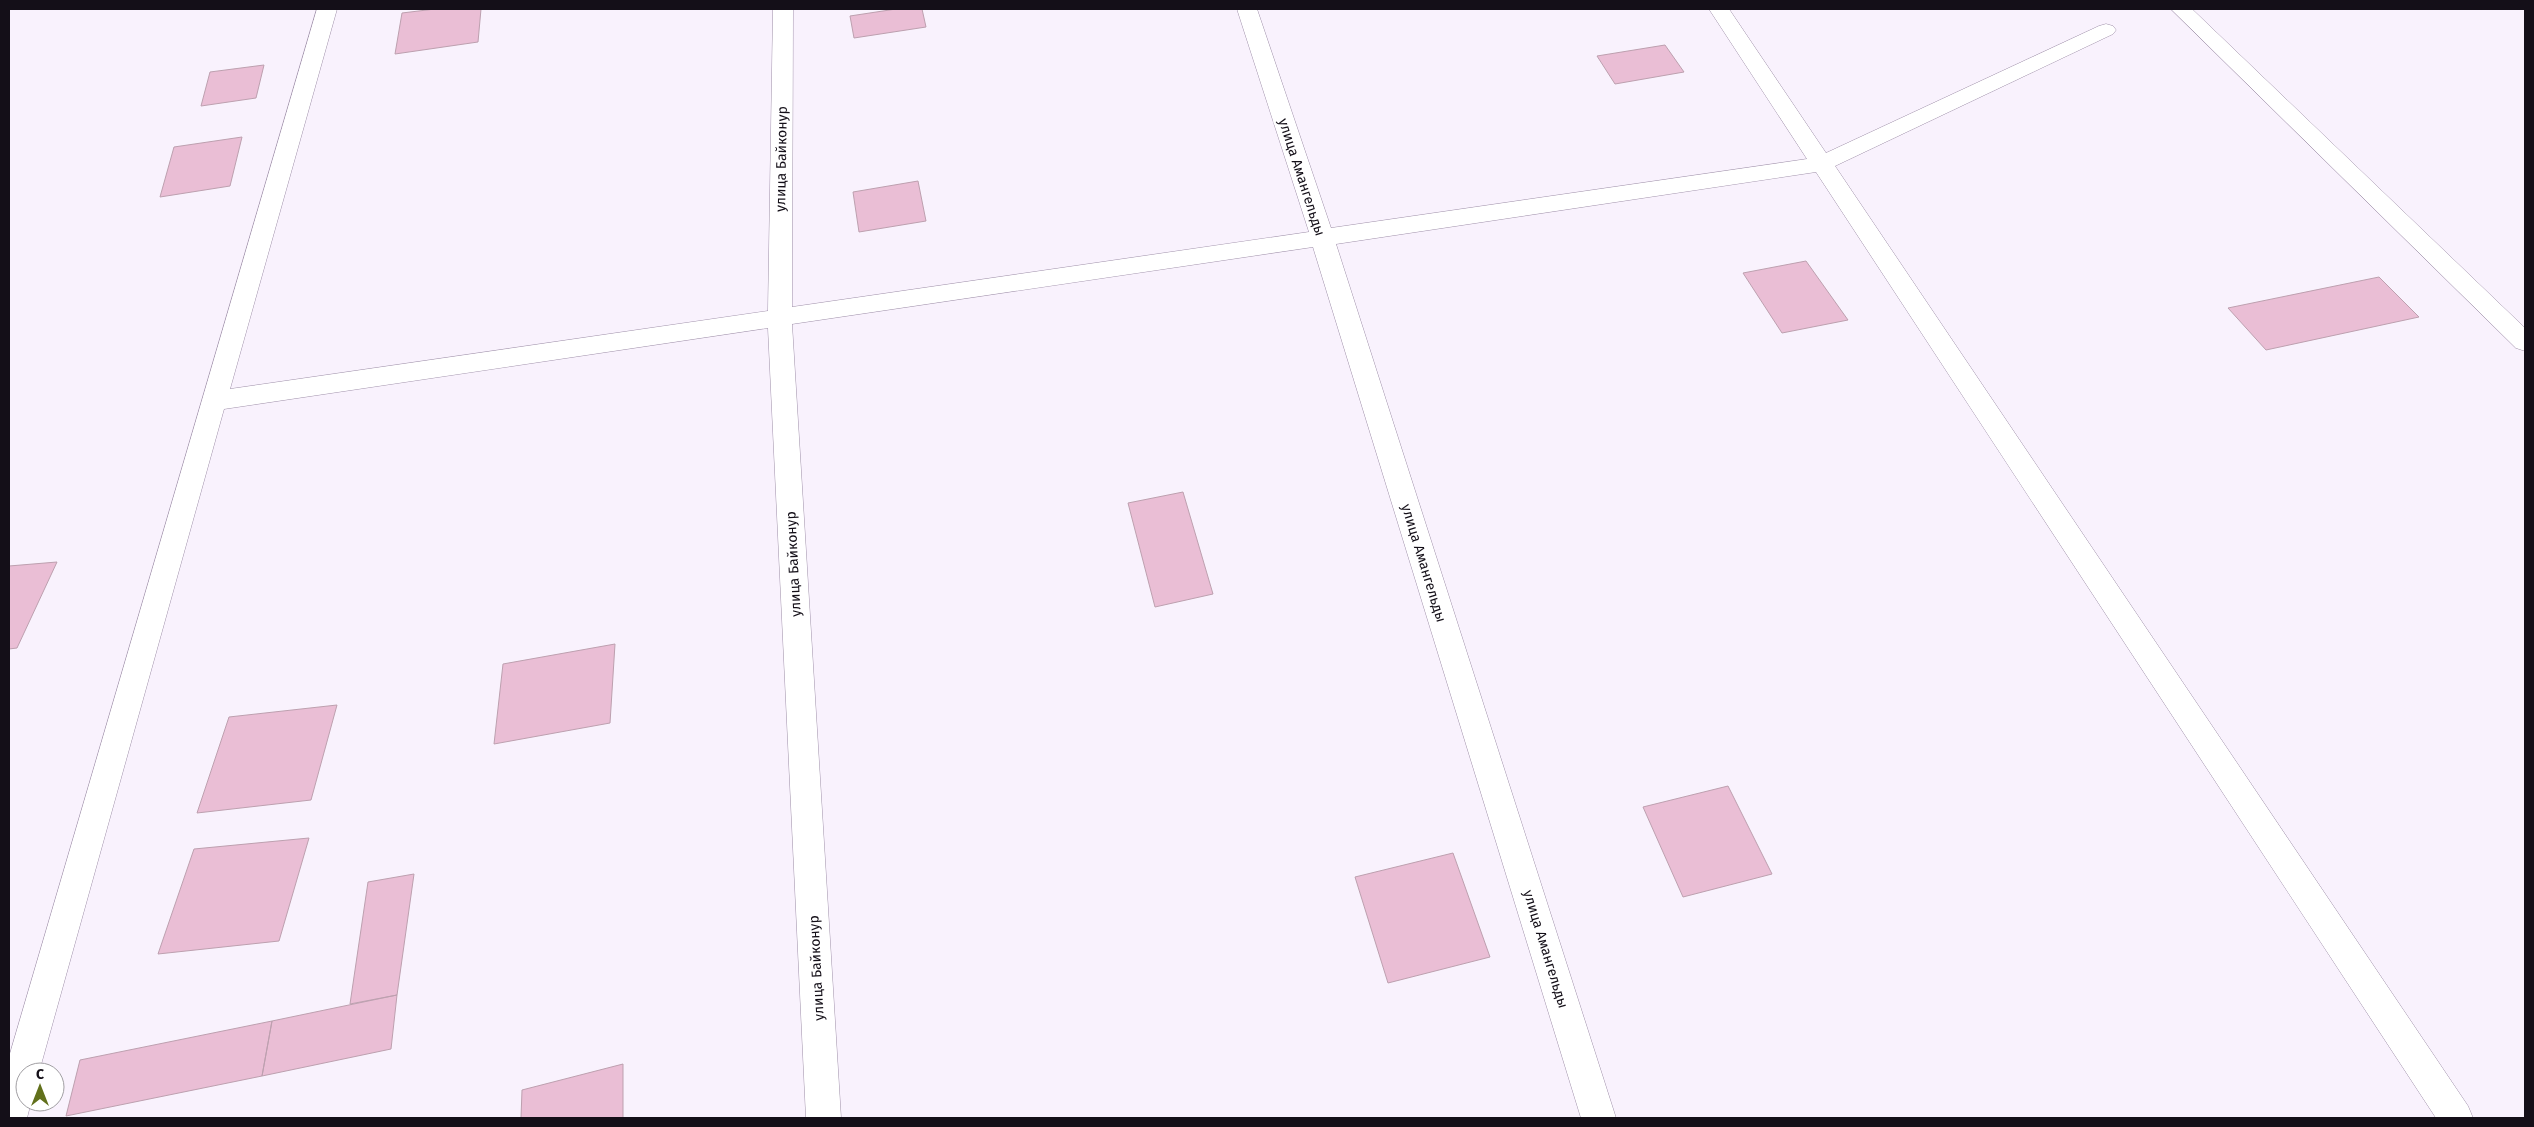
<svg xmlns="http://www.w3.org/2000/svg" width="2534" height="1127" font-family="'Fira Sans',sans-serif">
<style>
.building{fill:#eabed5;stroke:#bda0af}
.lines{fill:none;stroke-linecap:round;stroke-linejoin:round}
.minor-casing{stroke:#9f90a9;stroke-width:1}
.minor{fill:#fff;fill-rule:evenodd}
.labels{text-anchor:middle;stroke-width:4.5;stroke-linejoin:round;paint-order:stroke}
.street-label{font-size:14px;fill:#140f18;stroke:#fff}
</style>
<rect width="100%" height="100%" fill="#f9f2fd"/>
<!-- building -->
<path class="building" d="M435,9H481L478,42L395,54L402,13Z
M896,9H922L926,27L854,38L850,16Z
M1665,45L1684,72L1615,84L1597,56Z
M264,65L256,98L201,106L210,72Z
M242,137L230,186L160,197L174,147Z
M918,181L926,221L859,232L853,192Z
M1806,261L1848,320L1782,333L1743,273Z
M2379,277L2419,317L2266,350L2228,308Z
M1183,492L1213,594L1155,607L1128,503Z
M57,562L17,648L9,649V566Z
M615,644L610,723L494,744L503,664Z
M337,705L311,800L197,813L229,717Z
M1728,786L1772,874L1683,897L1643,807Z
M309,838L279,941L158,954L194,849Z
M1453,853L1490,957L1388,983L1355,877Z
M414,874L397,995L350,1004L368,882Z
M397,995L391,1049L262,1076L272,1021Z
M272,1021L262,1076L66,1116L80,1060Z
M623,1064V1118H521L522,1090Z"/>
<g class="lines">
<!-- minor casing -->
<g class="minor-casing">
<path id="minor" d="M317,9H337L230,389L768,311L773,9H793L792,307L1309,232L1237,9H1257L1331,228L1807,159L1709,9H1729L1826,153L2099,26L2106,24L2113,26L2116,30L2113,34L1835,166L2468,1106L2473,1118H2436L1816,172L1336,244L1616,1118H1581L1313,247L792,324L841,1118H806L768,328L224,409L39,1072H25V1102H31L27,1118H9V1057Z
M2171,9H2192L2525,328V351L2516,348Z"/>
</g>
<!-- minor -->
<use href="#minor" class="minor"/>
</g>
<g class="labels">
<!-- street labels -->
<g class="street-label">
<text transform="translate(781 159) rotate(-89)" y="5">улица Байконур</text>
<text transform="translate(1302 177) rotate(72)" y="5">улица Амангельды</text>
<text transform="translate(1424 563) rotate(73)" y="5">улица Амангельды</text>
<text transform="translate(793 564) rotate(-93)" y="5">улица Байконур</text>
<text transform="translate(1546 949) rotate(73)" y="5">улица Амангельды</text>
<text transform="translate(816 968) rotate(-93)" y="5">улица Байконур</text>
</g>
</g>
<!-- border -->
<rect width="2534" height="1127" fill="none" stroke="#140f18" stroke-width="20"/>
<!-- north arrow -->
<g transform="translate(40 1087)"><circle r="24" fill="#ffffff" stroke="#a19fa3"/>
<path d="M0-4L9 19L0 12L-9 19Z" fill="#61701b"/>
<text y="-8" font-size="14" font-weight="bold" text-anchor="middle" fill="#140f18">С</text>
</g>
</svg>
